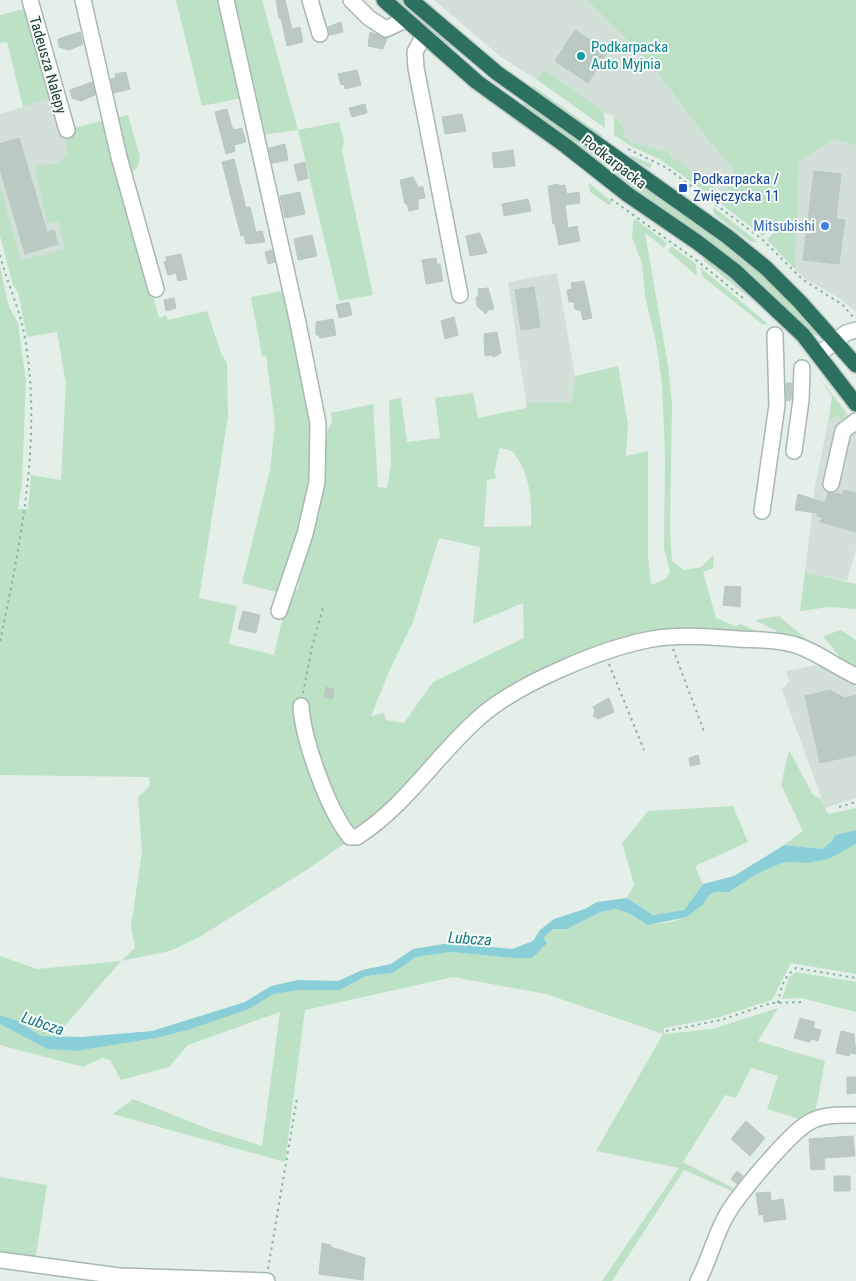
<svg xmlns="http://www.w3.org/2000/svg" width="856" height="1281" font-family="'Roboto Condensed',sans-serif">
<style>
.built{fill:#d3dfd9}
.green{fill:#bde1c5;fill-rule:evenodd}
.water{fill:#8acfd7}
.building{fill:#bacac3;stroke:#b7c9c1}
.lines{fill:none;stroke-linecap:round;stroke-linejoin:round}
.minor-casing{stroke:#a7b8b1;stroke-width:18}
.highway-casing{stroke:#c1cac7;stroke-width:18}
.path{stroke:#84b5a3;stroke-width:2;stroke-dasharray:2.5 4;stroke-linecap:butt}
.minor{stroke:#fff;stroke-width:15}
.highway{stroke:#2c715f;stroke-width:15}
.culture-dot{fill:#0f9aa8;stroke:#f6fbf8;stroke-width:2}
.transit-dot{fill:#1a4fb4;stroke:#f6fbf8;stroke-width:2}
.shop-dot{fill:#3f7fe0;stroke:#f6fbf8;stroke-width:2}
.labels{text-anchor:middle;stroke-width:4;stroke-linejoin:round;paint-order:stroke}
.culture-label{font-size:15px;fill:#0d838f;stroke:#f6fbf8;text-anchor:start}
.street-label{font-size:15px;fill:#224338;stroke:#f6fbf8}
.transit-label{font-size:15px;fill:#164399;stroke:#f6fbf8;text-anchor:start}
.shop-label{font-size:15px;fill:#366cbe;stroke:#f6fbf8;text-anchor:end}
.water-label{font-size:16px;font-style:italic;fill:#187884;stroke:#f6fbf8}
</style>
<rect width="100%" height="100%" fill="#e5efea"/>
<!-- built -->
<path class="built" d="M434,0H587L652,65L705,136L733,169L731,185L724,193L705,179L698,180L681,161L672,158L668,152L631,142L625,137L623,125L614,117L604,112L544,69L536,79L501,57Z
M52,98L68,154L58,163L34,167L49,224L58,221L66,249L21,260L0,186V114Z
M833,139L856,145V312L839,298L807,280L795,269L799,161Z
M557,273L575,376L572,402L526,403L508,282Z
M846,412L856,426V549L847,581L805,572L815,486L828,423L836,416L846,421L844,415Z
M822,664L856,681V798L825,808L782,690L789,681L786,671Z"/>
<!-- green -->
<path class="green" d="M176,0H220L242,98L202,106Z
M229,0H262L298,130L339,122L344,141L342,151L373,295L339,301L298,130L261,135Z
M392,0H403L441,34L505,85L503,87Z
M587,0H856V145L833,139L799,161L795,269L767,240L774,232L770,229L763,236L717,201L731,185L733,169L705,136L652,65Z
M28,8L52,98L23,107L7,42L0,43V15Z
M544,69L604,112L605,128L536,79Z
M532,85L603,136L597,137L534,92Z
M523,101L609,161L602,169L526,110Z
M128,115L140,157L138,166L129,178L112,119Z
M614,117L623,125L625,137L631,142L668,152L672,158L681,161L698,180L700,177L716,189L711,196L661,160L629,145L614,135Z
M106,120L159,318L166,315L168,320L207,311L221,353L227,363L228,417L199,598L237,606L229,644L274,655L288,594L298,589L299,581L297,579L323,474L326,433L332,422L331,413L373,404L378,487L387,488L391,465L389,400L401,398L407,442L440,438L435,398L473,393L478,418L526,408V403L572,402L575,376L618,366L628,425L626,456L648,451V555L651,585L666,579L670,572L664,548L665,454L662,384L656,342L645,296L642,264L632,237L633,223L635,219L667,243L664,248L645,233L668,365L672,403L670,532L672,561L684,570L701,567L714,555L713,568L703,572L716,618L734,626L741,624L771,638L680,629L644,637L536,676L344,844L308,869L201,936L170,951L121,961L56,1036H40L18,1021L0,1015V956L37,969L121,961L135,948L131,926L142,852L138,797L150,786L149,777L0,775V267L9,307L18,323L26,381L22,482L18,509H28L31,475L61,480L66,384L57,332L27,337L18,292L13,285L0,236V186L21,260L65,249L58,221L48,224L34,166L58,163L68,154L62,131ZM500,448L512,451C530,472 532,499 531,526L484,527L487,480L497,478L494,472ZM439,538L480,547L473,624L523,603L524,638L433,682L404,723L386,720L384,713L371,716L391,667L413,622Z
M632,156L652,164L650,168L627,157Z
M619,168L742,258L776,287L818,333L817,336L807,332L613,177Z
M589,183L612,202L609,205L590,192Z
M713,207L758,242H751L714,214Z
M671,246L696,264L697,276L668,251Z
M708,258L774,314V318L703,260Z
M700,267L768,324H762L703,277Z
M287,290L314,416L309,497L280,593L242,583L270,470L275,424L266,356H262L251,297Z
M819,377L846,412L844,414L845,422L836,416L828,423L832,397Z
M805,572L856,584V609L829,607L800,611Z
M779,616L816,647L801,644L755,620Z
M841,630L856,640V672L845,664L823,636Z
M789,750L813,795L821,799L828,814L856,808V830L835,835L831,842L822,849L784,845L803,831L781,785Z
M733,806L748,842L695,866L703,884L684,910L653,915L627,898L634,884L622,843L648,811Z
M856,844V974L791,963L772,1000L720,1017L664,1028V1034L712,1029L778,1008L758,1041L825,1061L815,1113L799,1119L767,1109L778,1076L751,1068L736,1098L725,1095L683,1162L739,1191L736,1193L684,1170L612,1281H602L679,1168L596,1151L663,1034L546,994L453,977L305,1010L285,1162L113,1114L133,1099L211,1130L262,1146L280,1012L188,1045L169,1067L121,1080L110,1060L102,1058L83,1067L0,1045V1024L47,1049L76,1051L156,1038L188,1030L249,1009L274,994L300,990H340L366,976L393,973L416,957L451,952L513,958L553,929H567L601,912L616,909L630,914L648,925L670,922L687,917L704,904L708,896L715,892H729L755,875L784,862L806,863L829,859Z
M796,972L856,982V1012L801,998L782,999L789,977Z
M0,1177L47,1185L35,1261L0,1256Z"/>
<!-- water -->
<path class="water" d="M856,830V844L829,859L806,863L784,862L755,875L729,892H715L708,896L704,904L687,917L648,925L630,914L616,909L601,912L567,929H553L543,938L547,943L532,958H513L451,952L416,957L393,973L366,976L340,990H300L274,994L249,1009L188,1030L156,1038L76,1051L47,1049L0,1024V1015L18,1021L41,1036L81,1037L152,1031L245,1002L271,986L298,980L338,981L362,970L391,964L413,949L450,943L512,949L533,941L540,930L554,919L585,909L597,902L627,898L653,915L684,910L703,884L734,876L784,845L822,849L831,842L835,835Z"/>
<!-- building -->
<path class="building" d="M276,0H285L292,29L300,27L303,42L287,46L281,18H279Z
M341,22L343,32L330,35L328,27Z
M575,30L608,51L588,83L555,61Z
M80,32L83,44L69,50L59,47L58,39Z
M370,32L387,38L383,49L368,46Z
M357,70L361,85L345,89L344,84L341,85L338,74Z
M126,72L130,89L114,93L111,79L116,78L115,74Z
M92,82L95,95L81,101L72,98L70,90Z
M365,104L367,113L352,117L349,108Z
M227,109L232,127L234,130L242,128L246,142L234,145L235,151L226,154L215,112Z
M462,114L466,131L445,134L442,117Z
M19,138L47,232L54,230L58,244L25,254L0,169V144Z
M285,144L288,160L272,163L269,148Z
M513,150L515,166L494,168L492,153Z
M234,159L246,208L250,207L256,232L262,231L265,242L246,244L244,235L241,236L222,162Z
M305,162L308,178L298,181L294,165Z
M814,171L841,174L836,219L845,220L839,264L803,260Z
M413,177L418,187H423L425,198L418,199V209L409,211L407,204H405L400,180Z
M559,184V186L565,185L567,194L579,192L580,203L565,205L568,228L577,226L580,241L559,245L555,224H553L548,186Z
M300,192L305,214L285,218L280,196Z
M528,199L531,211L504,216L502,204Z
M480,233L487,253L470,256L466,236Z
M312,235L317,256L298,260L294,239Z
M272,250L275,262L268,264L265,252Z
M181,254L187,279L178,281L176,273L168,275L164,262L167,261L166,257Z
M436,258L437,264H440L443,281L426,284L422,260Z
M584,281L592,318L583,320L581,311L575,309L574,302H569L567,290L572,289L571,283Z
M534,287L540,327L521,330L515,290Z
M488,288L494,309L488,310L486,314L477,306L476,297H479L478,289Z
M174,298L176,308L166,311L164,300Z
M349,302L352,315L339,318L336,305Z
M454,317L458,335L445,339L441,321Z
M333,319L336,335L320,338L319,335H316V322Z
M497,332L501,353L494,357L491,355L485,356L484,334Z
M786,383H792L791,400L786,401Z
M844,490L856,493V532L820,522L822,517L817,516V513L795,510L798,494L825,503L828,493L843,494Z
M725,586L741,587L740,607L723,605Z
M243,611L260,615L256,633L238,629Z
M326,687L334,689L332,699L324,697Z
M830,690L844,698L856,695V755L820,763L805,696Z
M609,698L614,712L598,719L593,716L595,711L593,707Z
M698,755L700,764L690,766L689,758Z
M800,1018L815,1022L813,1028L821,1030L818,1041L811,1039L810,1042L794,1038Z
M841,1031L854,1034L856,1054L850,1053L849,1056L836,1053Z
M847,1077H856V1093L847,1094Z
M746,1121L765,1138L750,1156L731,1139Z
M853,1136L855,1156L824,1158L825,1169L811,1170L809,1139Z
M737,1171L743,1176L737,1184L731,1179Z
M834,1176H850V1191H834Z
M770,1192L771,1201L783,1199L786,1219L764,1222L763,1214L759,1215L756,1193Z
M322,1243L331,1245V1247L365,1258L363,1280L319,1274Z"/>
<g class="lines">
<!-- minor casing -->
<g class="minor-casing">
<path id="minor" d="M30,0L67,130
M83,0L119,157L156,289
M226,0L298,323L318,423L317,482L305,534L279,611
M310,0L320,34
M351,0L369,18L386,29L405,20
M423,37L415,52L416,68L460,295
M819,354L846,333L856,330
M794,451L801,400L802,368
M831,484L843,431L856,421
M762,511L777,405L775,335
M301,706C303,740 328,810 350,837H357C407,805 437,754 481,716C519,683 603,648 652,639C681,634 710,637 739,639C756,640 775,639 792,644C815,650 834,666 856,676
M0,1260L119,1276L267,1281
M698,1281C709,1261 714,1238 725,1218C735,1198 789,1134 808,1123C822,1114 839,1115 856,1115"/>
</g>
<!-- highway casing -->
<g class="highway-casing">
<path id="highway" d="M384,0L477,82L566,146L627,194L697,242L735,271L803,335L856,404
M411,0L497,73L728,237L766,268L800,302L856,365"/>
</g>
<!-- path -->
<path class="path" d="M628,149L667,168L763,240L802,279L843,305L853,317
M611,199L700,263L743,298
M0,255C6,279 17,303 23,328C44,431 21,540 0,642
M673,649L705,734
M609,664L644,750
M303,693L312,647L323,608
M839,807L856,802
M778,1003C781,988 783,977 796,968L856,978
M666,1031L721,1020L771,1003L804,1002
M268,1269L297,1098"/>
<!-- minor -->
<use href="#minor" class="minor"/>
<!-- highway -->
<use href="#highway" class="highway"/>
</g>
<!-- markers -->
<circle class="culture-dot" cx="581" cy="56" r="5"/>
<rect class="transit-dot" x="678" y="183" width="10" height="10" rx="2.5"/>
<circle class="shop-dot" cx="825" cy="226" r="5"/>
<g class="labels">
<!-- culture labels -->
<g class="culture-label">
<text x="591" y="52">Podkarpacka<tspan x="591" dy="17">Auto Myjnia</tspan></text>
</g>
<!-- street labels -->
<g class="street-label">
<text transform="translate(48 65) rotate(74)" y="5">Tadeusza Nalepy</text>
<text transform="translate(614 162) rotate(38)" y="5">Podkarpacka</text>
</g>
<!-- transit labels -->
<g class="transit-label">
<text x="693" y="184">Podkarpacka /<tspan x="693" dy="17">Zwięczycka 11</tspan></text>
</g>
<!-- shop labels -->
<g class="shop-label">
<text x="815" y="231">Mitsubishi</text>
</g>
<!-- water labels -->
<g class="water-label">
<text transform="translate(470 938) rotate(4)" y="6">Lubcza</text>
<text transform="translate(43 1023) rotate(19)" y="6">Lubcza</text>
</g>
</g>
</svg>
